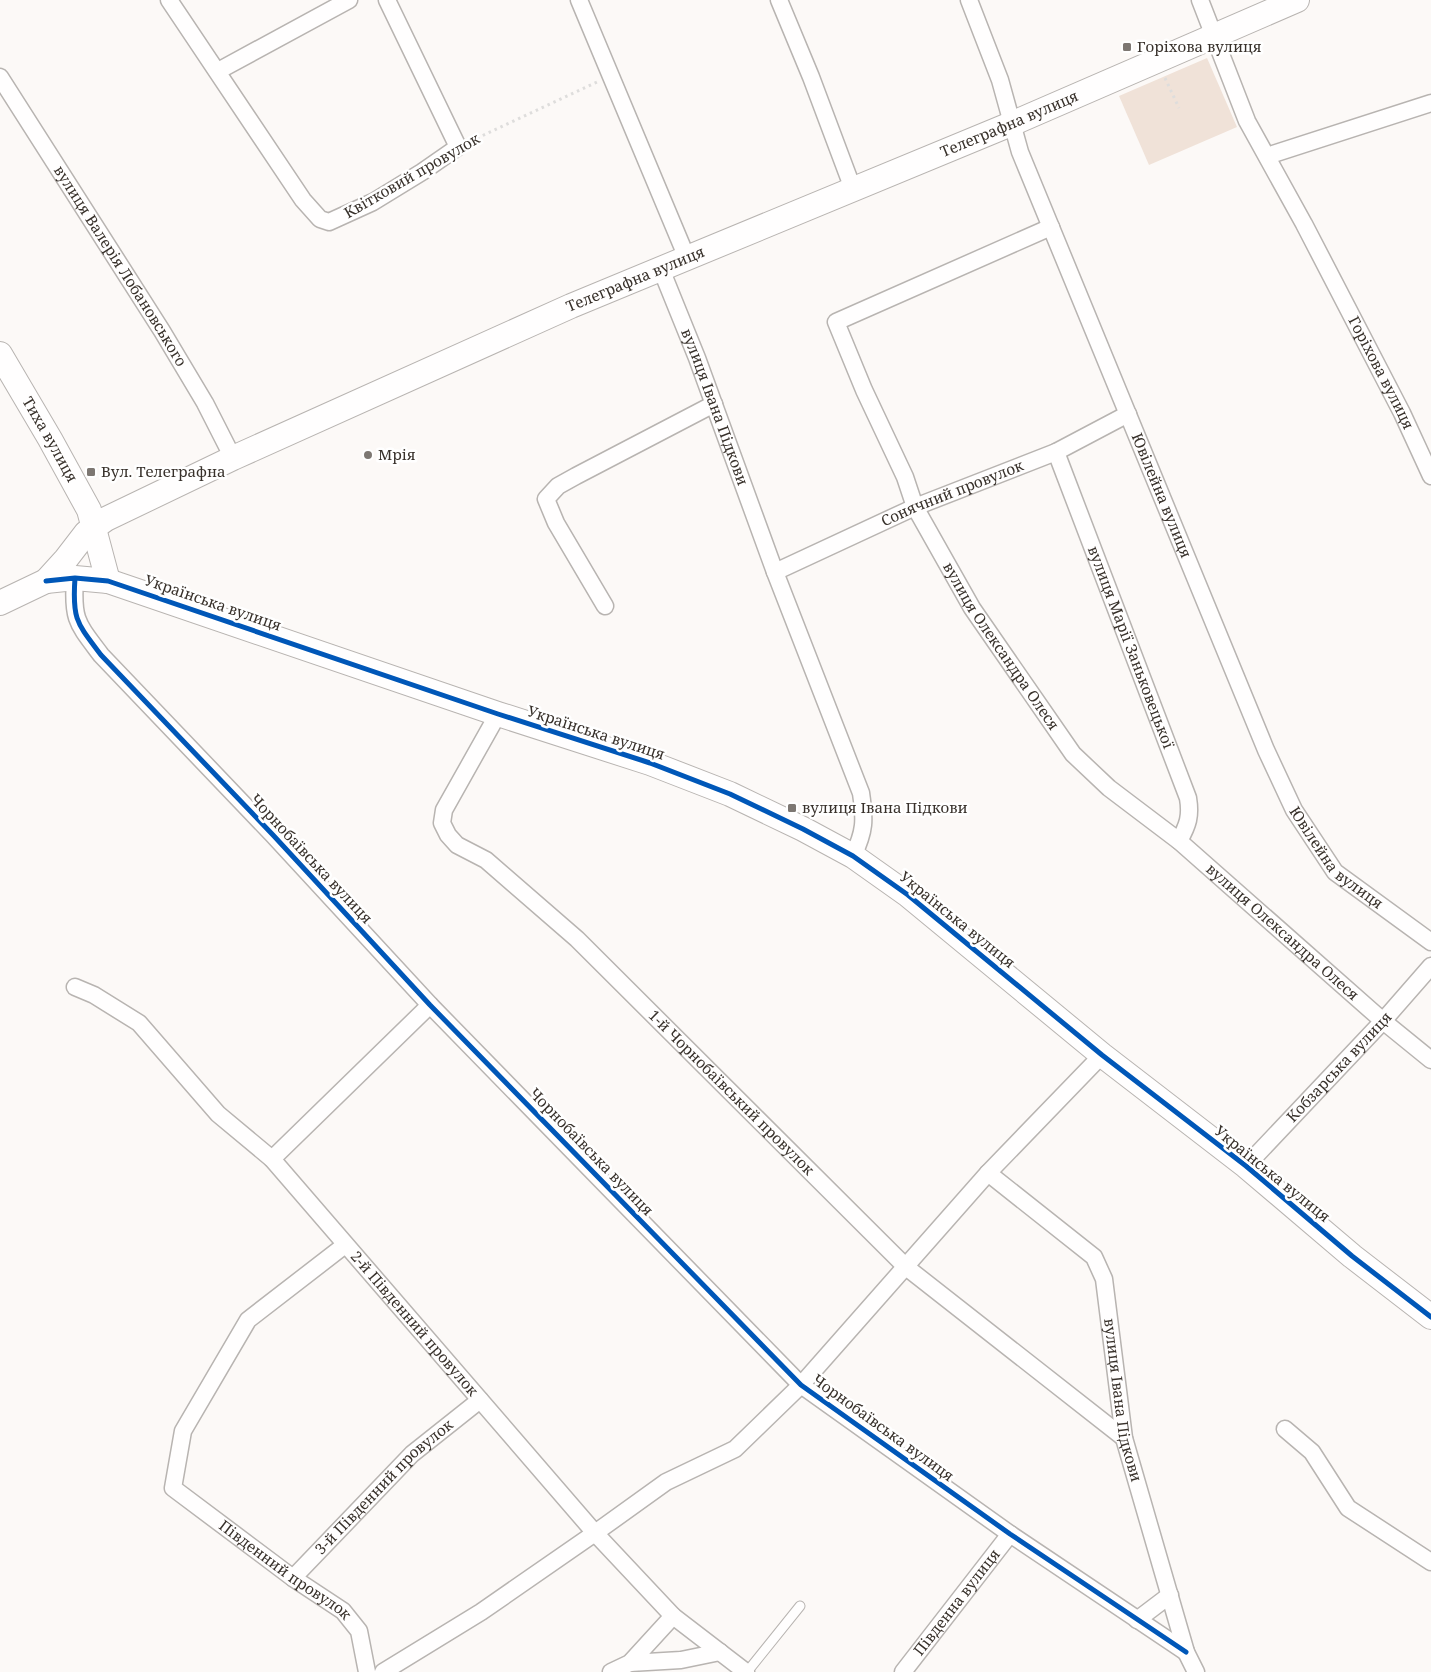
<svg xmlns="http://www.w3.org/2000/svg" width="1431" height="1672" font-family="'Noto Serif',serif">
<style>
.green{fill:#f0e2d8}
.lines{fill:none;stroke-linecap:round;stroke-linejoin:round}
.lane-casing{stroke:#b8b4b1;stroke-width:11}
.street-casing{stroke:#b8b4b1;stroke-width:19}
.secondary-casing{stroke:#b8b4b1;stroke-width:26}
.path{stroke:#dedddc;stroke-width:3;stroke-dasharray:2.5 4;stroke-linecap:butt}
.lane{stroke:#fffefe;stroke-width:9}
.street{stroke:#fffefe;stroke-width:16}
.secondary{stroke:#fffefe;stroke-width:24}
.cycleway-casing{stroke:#fff;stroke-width:8}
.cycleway{stroke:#0057b8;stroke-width:5}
.poi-dot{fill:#7d7772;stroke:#fff;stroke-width:2}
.labels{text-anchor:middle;stroke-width:5;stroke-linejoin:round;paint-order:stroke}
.poi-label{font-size:15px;fill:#38312b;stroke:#fff;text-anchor:start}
.street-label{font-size:15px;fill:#38312b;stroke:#fff}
</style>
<rect width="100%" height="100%" fill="#fcf9f7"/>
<!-- green -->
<path class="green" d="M1207,58L1237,127L1149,165L1119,96Z"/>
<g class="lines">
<!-- lane casing -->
<g class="lane-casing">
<path id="lane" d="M747,1672L800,1606"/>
</g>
<!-- street casing -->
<g class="street-casing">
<g id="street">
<path d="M169,0L303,200L320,219L329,222L373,202L422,172L458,147L387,0"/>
<path d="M579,0L687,258"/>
<path d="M779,0L811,77L853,189"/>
<path id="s1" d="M969,0L1000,80L1020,152L1266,750L1294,810L1335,872L1431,942"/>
<path id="s2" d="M1200,0L1247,121L1304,224L1402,413L1431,476"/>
<path d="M218,71L349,0"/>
<path id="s3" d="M0,77L162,331L205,403L233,458"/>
<path d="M1267,156L1431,103"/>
<path id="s4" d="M1051,227L836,322L864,390L905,477L915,507L972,608L1073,754L1109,788L1179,841L1383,1021L1431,1060"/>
<path id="s5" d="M661,269L697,358L775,572L861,793C865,820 865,831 853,856"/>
<path id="s6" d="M1056,452L1188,798C1191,816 1188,825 1179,841"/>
<path id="s7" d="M775,572L915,507L1056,452L1128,414"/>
<path d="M75,578C72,620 77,623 101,655L273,835L430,1005L801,1385L1010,1534L1186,1652"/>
<path d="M605,606L556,523L546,499L558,486L576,476L714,404"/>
<path id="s8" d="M498,714L444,810L442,823L448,835L457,845L486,860L577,939L906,1267L1124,1438"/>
<path id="s9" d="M75,987L94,995L139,1023L218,1114L272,1159L595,1533L673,1616L746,1672"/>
<path d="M272,1159L430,1005"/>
<path id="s10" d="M1246,1166L1383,1021L1431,966"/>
<path id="s11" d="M988,1173L1094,1257L1104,1279L1124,1438L1186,1652L1196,1672"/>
<path id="s12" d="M345,1245L248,1320L183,1431L173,1488L293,1578L343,1611L359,1631L367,1672"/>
<path d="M1285,1429L1312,1452L1348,1508L1431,1562"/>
<path id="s13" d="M293,1578L412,1454L480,1400"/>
<path d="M1137,1620L1170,1595"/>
<path d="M630,1663L681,1660L720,1652"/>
<path d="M383,1672L481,1612L595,1533L666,1482L735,1449L801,1385L988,1173L1102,1055"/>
<path d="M611,1672L630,1663L673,1616"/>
<path id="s14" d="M903,1672L1010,1534"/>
</g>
</g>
<!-- secondary casing -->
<g class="secondary-casing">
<g id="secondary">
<path id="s15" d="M0,354L50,439L89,510L108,581"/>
<path d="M46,581L75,578L108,581L498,714L650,763L730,794L803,829L853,856L908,895L1102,1055L1246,1166L1352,1256L1431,1317"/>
<path id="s16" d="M0,603L46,581L66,559L86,533L106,519L233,458L571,306L1011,124L1297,0"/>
</g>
</g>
<!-- path -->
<path class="path" d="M1165,78L1179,108
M471,141L597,82"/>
<!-- lane -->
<use href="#lane" class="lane"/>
<!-- street -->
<use href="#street" class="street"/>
<!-- secondary -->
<use href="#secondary" class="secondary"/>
<!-- cycleway casing -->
<g class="cycleway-casing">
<path id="cycleway" d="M75,578C72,620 77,623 101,655L273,835L430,1005L801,1385L1010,1534L1186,1652
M46,581L75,578L108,581L498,714L650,763L730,794L803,829L853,856L908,895L1102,1055L1246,1166L1352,1256L1431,1317"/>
</g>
<!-- cycleway -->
<use href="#cycleway" class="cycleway"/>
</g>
<!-- markers -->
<g class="poi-dot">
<rect x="1122" y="42" width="10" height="10" rx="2.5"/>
<circle cx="368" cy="455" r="5"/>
<rect x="86" y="467" width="10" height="10" rx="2.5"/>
<rect x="787" y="803" width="10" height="10" rx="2.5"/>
</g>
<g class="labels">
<!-- poi labels -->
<g class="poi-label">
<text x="1137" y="52">Горіхова вулиця</text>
<text x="378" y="460">Мрія</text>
<text x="101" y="477">Вул. Телеграфна</text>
<text x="802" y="813">вулиця Івана Підкови</text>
</g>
<!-- street labels -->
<g class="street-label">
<text dy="5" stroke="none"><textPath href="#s16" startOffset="1124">Телеграфна вулиця</textPath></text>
<text transform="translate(412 176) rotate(-30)" y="5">Квітковий провулок</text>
<text dy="5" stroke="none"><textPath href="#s3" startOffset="224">вулиця Валерія Лобановського</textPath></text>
<text dy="5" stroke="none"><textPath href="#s16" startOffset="719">Телеграфна вулиця</textPath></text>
<text dy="5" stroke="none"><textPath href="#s2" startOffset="415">Горіхова вулиця</textPath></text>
<text dy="5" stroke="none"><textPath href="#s5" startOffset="148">вулиця Івана Підкови</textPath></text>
<text dy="5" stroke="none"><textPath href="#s15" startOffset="99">Тиха вулиця</textPath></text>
<text dy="5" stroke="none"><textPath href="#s7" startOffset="194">Сонячний провулок</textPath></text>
<text dy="5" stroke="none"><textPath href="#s1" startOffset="532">Ювілейна вулиця</textPath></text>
<text transform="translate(213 603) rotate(19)" y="5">Українська вулиця</text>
<text dy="5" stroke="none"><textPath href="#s4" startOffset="600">вулиця Олександра Олеся</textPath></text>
<text dy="5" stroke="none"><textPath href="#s6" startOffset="209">вулиця Марії Заньковецької</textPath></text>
<text transform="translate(596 733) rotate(18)" y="5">Українська вулиця</text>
<text dy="5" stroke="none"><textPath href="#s1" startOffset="938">Ювілейна вулиця</textPath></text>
<text transform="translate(311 859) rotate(47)" y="5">Чорнобаївська вулиця</text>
<text transform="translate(957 920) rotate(39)" y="5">Українська вулиця</text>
<text dy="5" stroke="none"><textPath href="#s4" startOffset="1005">вулиця Олександра Олеся</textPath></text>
<text dy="5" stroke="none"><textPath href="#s10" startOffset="136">Кобзарська вулиця</textPath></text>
<text dy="5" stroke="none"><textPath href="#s8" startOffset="521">1-й Чорнобаївський провулок</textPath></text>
<text transform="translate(591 1152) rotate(46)" y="5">Чорнобаївська вулиця</text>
<text transform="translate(1272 1174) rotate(39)" y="5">Українська вулиця</text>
<text dy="5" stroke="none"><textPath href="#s9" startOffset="482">2-й Південний провулок</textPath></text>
<text dy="5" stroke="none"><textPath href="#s11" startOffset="282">вулиця Івана Підкови</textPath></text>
<text transform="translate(883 1428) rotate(36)" y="5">Чорнобаївська вулиця</text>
<text dy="5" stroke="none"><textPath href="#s13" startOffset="129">3-й Південний провулок</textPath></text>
<text dy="5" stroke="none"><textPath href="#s12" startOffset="448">Південний провулок</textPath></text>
<text dy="5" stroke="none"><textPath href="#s14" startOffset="88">Південна вулиця</textPath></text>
</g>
</g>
</svg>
